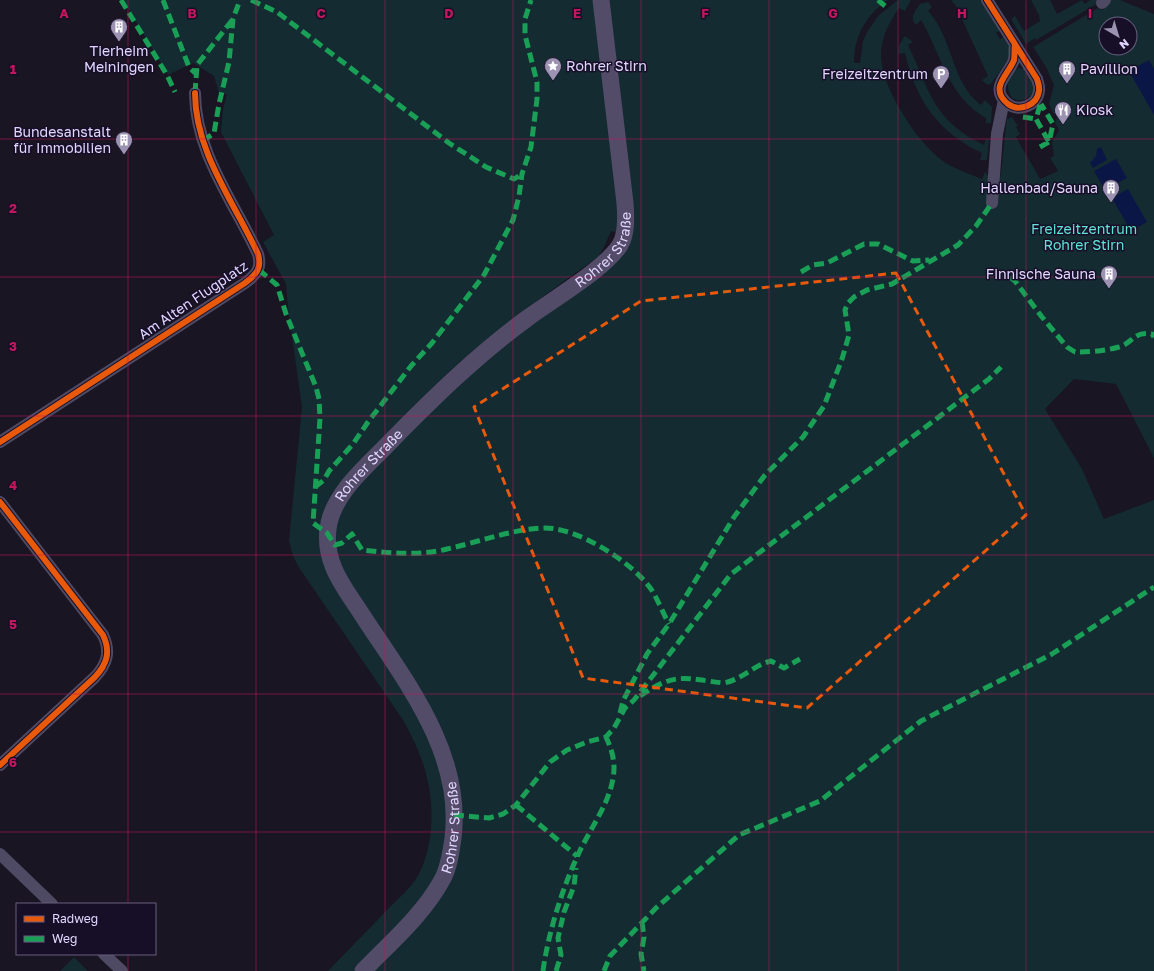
<svg xmlns="http://www.w3.org/2000/svg" width="1154" height="971" font-family="'Golos Text',sans-serif">
<style>
.green{fill:#132b31;fill-rule:evenodd}
.water{fill:#0a1645}
.lines{fill:none;stroke-linecap:round;stroke-linejoin:round}
.minor{stroke:#4f4a63;stroke-width:12}
.secondary{stroke:#534c69;stroke-width:17}
.quiet{stroke:#1a9f57;stroke-width:5;stroke-dasharray:10 5;stroke-linecap:butt}
.cycleway-casing{stroke:#170f28;stroke-width:8}
.cycleway{stroke:#e8590c;stroke-width:6}
.marked{fill:none;stroke:#e8590c;stroke-width:3;stroke-dasharray:8 5;stroke-linejoin:round}
.grid{fill:none;stroke:#c2185b;stroke-width:1;stroke-opacity:0.55}
.labels{text-anchor:middle;stroke-width:3;stroke-linejoin:round;paint-order:stroke}
.poi-label{font-size:14px;fill:#e2d6ff;stroke:#170f28;text-anchor:end}
.park-label{font-size:14px;fill:#5ee4d7;stroke:#170f28}
.street-label{font-size:14px;fill:#e2d6ff;stroke:#170f28}
.grid-label{font-size:13px;text-anchor:middle;font-weight:bold;fill:#c2185b;stroke:#170f28;stroke-width:3;stroke-linejoin:round;paint-order:stroke}
</style>
<rect width="100%" height="100%" fill="#191522"/>
<!-- green -->
<path class="green" d="M123,0H888C866,15 854,36 854,63H860L863,41L867,32L879,15L898,0H911L905,11L899,8C889,23 881,37 881,56C881,87 919,146 946,163C957,170 970,174 982,179L985,172L991,179L999,181L1001,174L1006,125L1007,119L1012,117L1018,126L1016,127L1020,134L1016,137L1040,179L1058,171L1050,158L1054,156L1052,142L1059,130L1055,123L1058,115L1053,113L1049,104L1054,85L1046,67L1033,47L1098,8L1103,10L1110,0H1120L1154,14V458L1116,384L1074,379L1045,409L1082,469L1104,519L1154,500V971H328C348,950 369,929 389,908C398,899 409,889 416,879C436,846 435,796 422,761C417,746 410,733 403,720L298,566L293,556L289,541L302,407L288,309L286,284L263,242L274,235L221,132L223,109L227,94L219,93L214,76L193,63L168,75ZM1106,24H1130V48H1106ZM611,231L631,236L628,247L618,261C575,293 530,322 489,356C437,399 380,453 342,509L330,502C344,474 370,452 391,430C416,405 440,379 467,356C509,320 553,289 598,257L604,247Z
M951,0H982L1002,30L996,33L1000,39L1006,36L1010,43V57L990,85L986,84L982,80L988,76L956,6Z
M1031,0H1050L1057,14L1082,0L1085,4L1090,0H1100V2L1036,40L1035,38L1026,44L1011,19L1015,16L1024,31L1040,21L1039,15Z
M928,2L932,7L928,11C953,37 951,83 981,105L985,100L992,107L991,123H986V118C950,98 942,59 924,25L921,20L916,25C909,17 915,12 920,4Z
M905,36L913,42L908,45C931,93 932,119 984,145L986,139L989,140L987,160H980L982,153C938,132 916,101 905,53L898,54L899,45Z
M1019,68L1024,69L1032,81L1034,90C1030,99 1021,103 1012,98C1005,88 1007,74 1019,68Z
M74,957L88,971H60Z"/>
<!-- water -->
<path class="water" d="M1149,60L1154,69V115L1129,71Z
M1101,147L1107,160L1093,168L1090,163L1096,156L1097,149Z
M1116,159L1127,178L1105,190L1094,171Z
M1128,189L1147,222L1131,231L1112,198Z"/>
<g class="lines">
<!-- minor -->
<path class="minor" d="M987,0L1037,79C1038,83 1040,87 1039,91C1037,106 1019,112 1008,104C988,88 1009,74 1014,60C1015,55 1014,49 1015,44
M1102,3L1105,0
M992,203L997,134L1004,100
M0,442L245,283C257,274 262,268 258,254C234,202 195,152 195,93
M0,502L103,635C111,652 107,664 95,677L0,765
M0,854L52,904
M104,954L122,971"/>
<!-- secondary -->
<path class="secondary" id="s1" d="M363,971C390,943 423,915 442,880C449,868 451,852 453,838C464,750 401,676 357,607C339,581 322,556 329,523C336,491 367,466 389,443C433,398 478,354 529,317C552,300 606,268 620,245C627,234 626,216 625,203L601,0"/>
<!-- quiet -->
<path class="quiet" d="M121,0L167,75L175,92
M163,0L189,67L195,73
M251,0L277,12L449,143L486,167L514,179L522,174
M878,0L885,6
M195,93L197,65L233,19
M1040,105L1036,119L1049,142
M1023,117L1036,119
M203,141L214,133L219,104L229,62L233,19L240,0
M1040,147L1049,142L1053,124L1041,104
M259,270L277,285L286,314L316,387L319,399L320,418L313,523L327,533L335,545L342,543L352,534L362,550C390,553 420,556 447,549C479,542 509,530 542,528C576,526 632,562 651,589C658,600 663,613 669,624
M801,272L813,265L827,263L864,244H878L913,261L929,260
M1010,277L1015,281L1042,317L1067,347L1075,352C1089,352 1105,351 1119,347C1133,343 1133,331 1152,334L1154,337
M315,487L324,480L329,471L353,444L368,422L411,366L432,343L484,275L513,220L519,196L522,174L531,147L537,99V82L525,35V19L531,0
M640,696C676,671 685,679 724,683C741,680 754,665 771,661L784,668L800,659
M620,713L623,701L647,654L669,624L734,517L765,475L803,437L824,406L842,359L849,335L845,310L848,303L854,297L867,290L892,284L958,245L976,226L992,203
M516,805L577,856
M454,815L489,818L503,814L516,805L550,762L567,750L587,742L606,737L614,728L625,708L634,700L731,574L989,379L1001,367
M642,922L644,937L641,954L644,971
M543,971C548,934 562,889 578,855C589,830 609,805 613,778C616,763 612,750 606,737
M556,971L561,955L558,938L564,912L574,886L576,868
M604,971L610,956L656,908L739,835L820,801L921,721L1052,654L1154,587"/>
<!-- cycleway casing -->
<g class="cycleway-casing">
<path id="cycleway" d="M987,0L1037,79C1038,83 1040,87 1039,91C1037,106 1019,112 1008,104C988,88 1009,74 1014,60C1015,55 1014,49 1015,44
M0,442L245,283C257,274 262,268 258,254C234,202 195,152 195,93
M0,502L103,635C111,652 107,664 95,677L0,765"/>
</g>
<!-- cycleway -->
<use href="#cycleway" class="cycleway"/>
</g>
<!-- marked area -->
<path class="marked" d="M896,273L1026,515L807,708L583,678L474,407L641,301Z"/>
<!-- grid -->
<path class="grid" d="M128,0V904M256,0V971M385,0V971M513,0V971M641,0V971M769,0V971M898,0V971M1026,0V971M0,139H1154M0,277H1154M0,416H1154M0,555H1154M0,694H1154M0,832H1154M128,954V971"/>
<!-- icons -->
<defs>
<g id="building-pin" transform="scale(0.9)"><path d="M0 17L-7.5 6A9.5 9.5 0 1 1 7.5 6Z" fill="#9c92b2" stroke="#170f28"/><path d="M-4-6H4V6H1V3H-1V6H-4ZM-2.5-4.3h1.7v1.8h-1.7ZM.8-4.3h1.7v1.8H.8ZM-2.5-1h1.7V.8h-1.7ZM.8-1h1.7V.8H.8Z" fill="#fff"/></g>
<g id="sight-pin" transform="scale(0.9)"><path d="M0 17L-7.5 6A9.5 9.5 0 1 1 7.5 6Z" fill="#9c92b2" stroke="#170f28"/><path d="M0-6L1.8-2.2L6-1.7L2.9 1.2L3.7 5.4L0 3.3L-3.7 5.4L-2.9 1.2L-6-1.7L-1.8-2.2Z" fill="#fff"/></g>
<g id="parking-pin" transform="scale(0.9)"><path d="M0 17L-7.5 6A9.5 9.5 0 1 1 7.5 6Z" fill="#9c92b2" stroke="#170f28"/><path d="M-3.5-5.5H1a3.5 3.5 0 0 1 0 7H-1V5.5H-3.5ZM-1-3.4V-.6H.8a1.4 1.4 0 0 0 0-2.8Z" fill="#fff"/></g>
<g id="restaurant-pin" transform="scale(0.9)"><path d="M0 17L-7.5 6A9.5 9.5 0 1 1 7.5 6Z" fill="#9c92b2" stroke="#170f28"/><path d="M-5-6h1v4h1v-4h1v4h1v-4h1v5L-1.5 .5V6h-2V.5L-5-1ZM5-6V6H3V1.5H1.5Q1.5-4 5-6Z" fill="#fff"/></g>
</defs>
<g fill-rule="evenodd">
<use href="#building-pin" x="119" y="27"/>
<use href="#sight-pin" x="553" y="66"/>
<use href="#building-pin" x="1067" y="69"/>
<use href="#parking-pin" x="941" y="74"/>
<use href="#restaurant-pin" x="1063" y="110"/>
<use href="#building-pin" x="124" y="140"/>
<use href="#building-pin" x="1111" y="188"/>
<use href="#building-pin" x="1109" y="274"/>
</g>
<g class="labels">
<!-- poi labels -->
<g class="poi-label">
<text x="119" y="56" text-anchor="middle">Tierheim<tspan x="119" dy="16">Meiningen</tspan></text>
<text x="566" y="71" text-anchor="start">Rohrer Stirn</text>
<text x="1080" y="74" text-anchor="start">Pavillion</text>
<text x="928" y="79">Freizeitzentrum</text>
<text x="1076" y="115" text-anchor="start">Kiosk</text>
<text x="111" y="137">Bundesanstalt<tspan x="111" dy="16">für Immobilien</tspan></text>
<text x="1098" y="193">Hallenbad/Sauna</text>
<text x="1096" y="279">Finnische Sauna</text>
</g>
<!-- park labels -->
<g class="park-label">
<text x="1084" y="234">Freizeitzentrum<tspan x="1084" dy="16">Rohrer Stirn</tspan></text>
</g>
<!-- street labels -->
<g class="street-label">
<text dy="5" stroke="none"><textPath href="#s1" startOffset="906">Rohrer Straße</textPath></text>
<text transform="translate(193 300) rotate(-34)" y="5">Am Alten Flugplatz</text>
<text dy="5" stroke="none"><textPath href="#s1" startOffset="583">Rohrer Straße</textPath></text>
<text dy="5" stroke="none"><textPath href="#s1" startOffset="175">Rohrer Straße</textPath></text>
</g>
</g>
<g class="grid-label">
<text x="64" y="18">A</text>
<text x="192" y="18">B</text>
<text x="321" y="18">C</text>
<text x="449" y="18">D</text>
<text x="577" y="18">E</text>
<text x="705" y="18">F</text>
<text x="833" y="18">G</text>
<text x="962" y="18">H</text>
<text x="1090" y="18">I</text>
<text x="13" y="74">1</text>
<text x="13" y="213">2</text>
<text x="13" y="351">3</text>
<text x="13" y="490">4</text>
<text x="13" y="629">5</text>
<text x="13" y="767">6</text>
</g>
<!-- legend -->
<rect x="16" y="903" width="140" height="52" fill="#170f28" stroke="#685f7e"/>
<rect x="24" y="916" width="20" height="6" fill="#e8590c" stroke="#685f7e"/>
<text x="52" y="923" font-size="12" fill="#e2d6ff">Radweg</text>
<rect x="24" y="936" width="20" height="6" fill="#1a9f57" stroke="#685f7e"/>
<text x="52" y="943" font-size="12" fill="#e2d6ff">Weg</text>
<!-- north arrow -->
<g transform="translate(1118 36) rotate(142)"><circle r="19" fill="#170f28" stroke="#685f7e"/>
<path d="M0-3L7 15L0 10L-7 15Z" fill="#9c92b2"/>
<text y="-6" font-size="11" font-weight="bold" text-anchor="middle" fill="#e2d6ff">N</text>
</g>
</svg>
